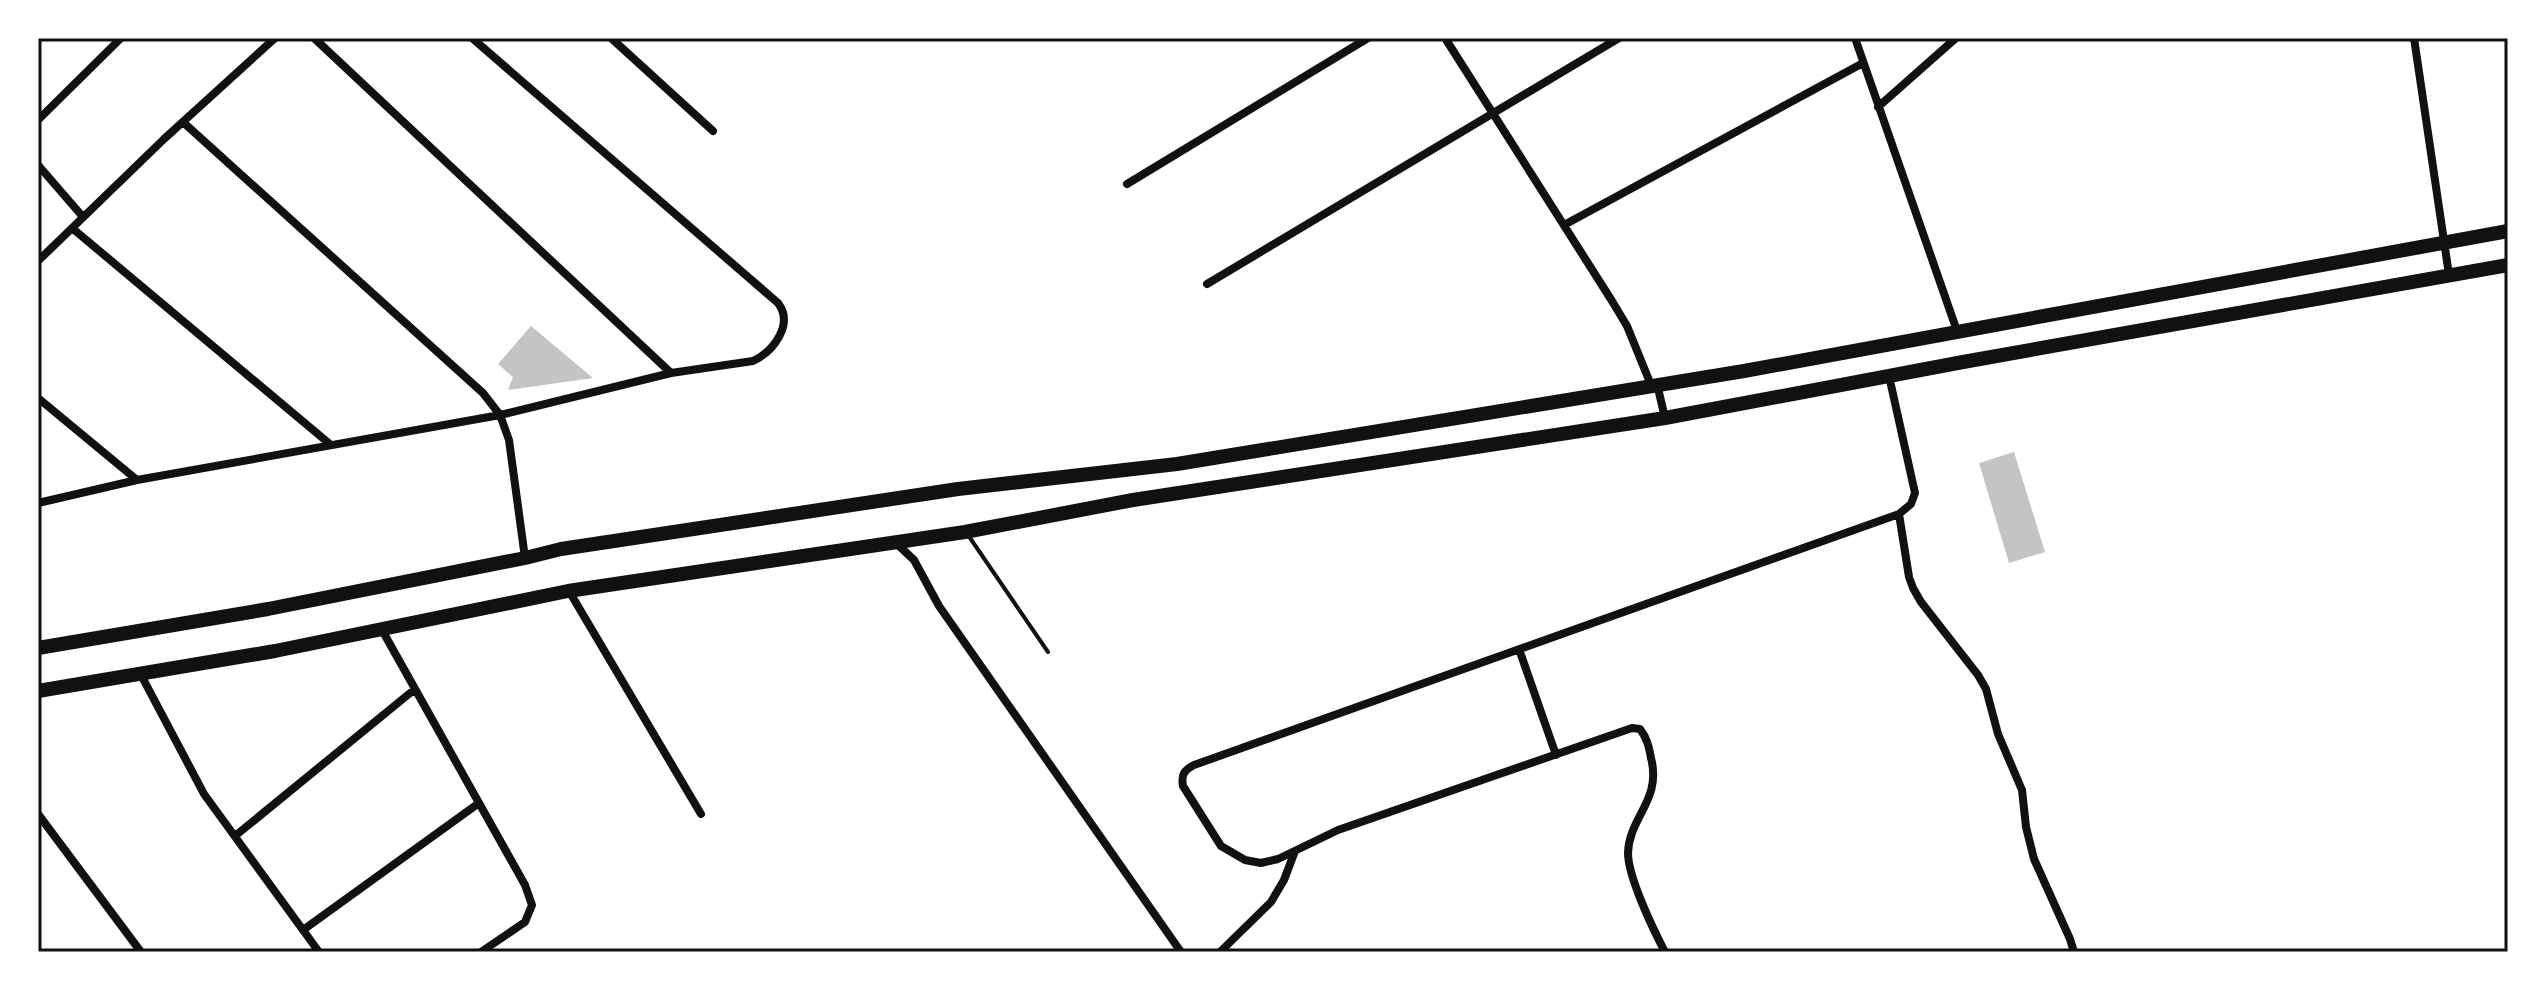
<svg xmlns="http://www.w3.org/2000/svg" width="2546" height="990" font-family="Helvetica,sans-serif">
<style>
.building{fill:#c4c4c4}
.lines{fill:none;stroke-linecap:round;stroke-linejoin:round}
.service{stroke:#111;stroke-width:4}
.minor{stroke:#111;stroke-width:8}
.primary{stroke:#111;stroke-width:14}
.neatline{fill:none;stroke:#111;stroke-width:3}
</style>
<rect width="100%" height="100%" fill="#fff"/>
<!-- building -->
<path class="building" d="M531,326L593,378L508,390L513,377L498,364Z
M2014,452L2045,552L2009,563L1979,463Z"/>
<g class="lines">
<!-- service -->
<path class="service" d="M968,535L1048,652"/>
<!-- minor -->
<path class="minor" d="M314,38L671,373
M611,38L713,131
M1445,38L1612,301L1627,326L1651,385L1657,384L1665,418
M1855,38L1957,331
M2414,38L2449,275
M1878,107L1956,38
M38,120L121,38
M184,123L483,393L500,415L509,440L525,558
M38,165L83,217
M1127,184L1368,38
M1564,225L1863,63
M72,228L331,445
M38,261L164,139L275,38
M1207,284L1619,38
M38,398L137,480
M38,503L137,480L500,415L671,373L753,361C774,351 794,324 778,303L472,38
M1899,514L1909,577L1913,588L1921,602L1978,675L1986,689L1998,734L2022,790L2026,827L2034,859L2070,939L2074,952
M896,543L914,560L939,606L1181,952
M569,591L701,814
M382,630L525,885L532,905L525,922L481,952
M1519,649L1556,755
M140,673L204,794L319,952
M38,814L141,952
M235,836L415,689
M303,930L479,803
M1220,952L1271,902L1284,880L1295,851
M1665,952C1653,929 1628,877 1628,853C1629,817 1662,800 1651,758C1649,747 1647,738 1640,729L1632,728L1338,830L1278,859L1261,863L1245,860L1221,846L1183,786C1181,775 1184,770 1194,765L1899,514L1911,504L1915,493L1889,376"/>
<!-- primary -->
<path class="primary" d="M38,648L268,609L525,558L561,549L958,489L1177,464L1744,371L2508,231
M38,691L275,651L568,591L965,532L1133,500L1665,418L1963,362L2508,265"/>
</g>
<!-- border -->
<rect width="2546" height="990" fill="none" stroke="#ffffff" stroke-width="80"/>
<rect x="40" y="40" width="2466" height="910" class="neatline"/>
</svg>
